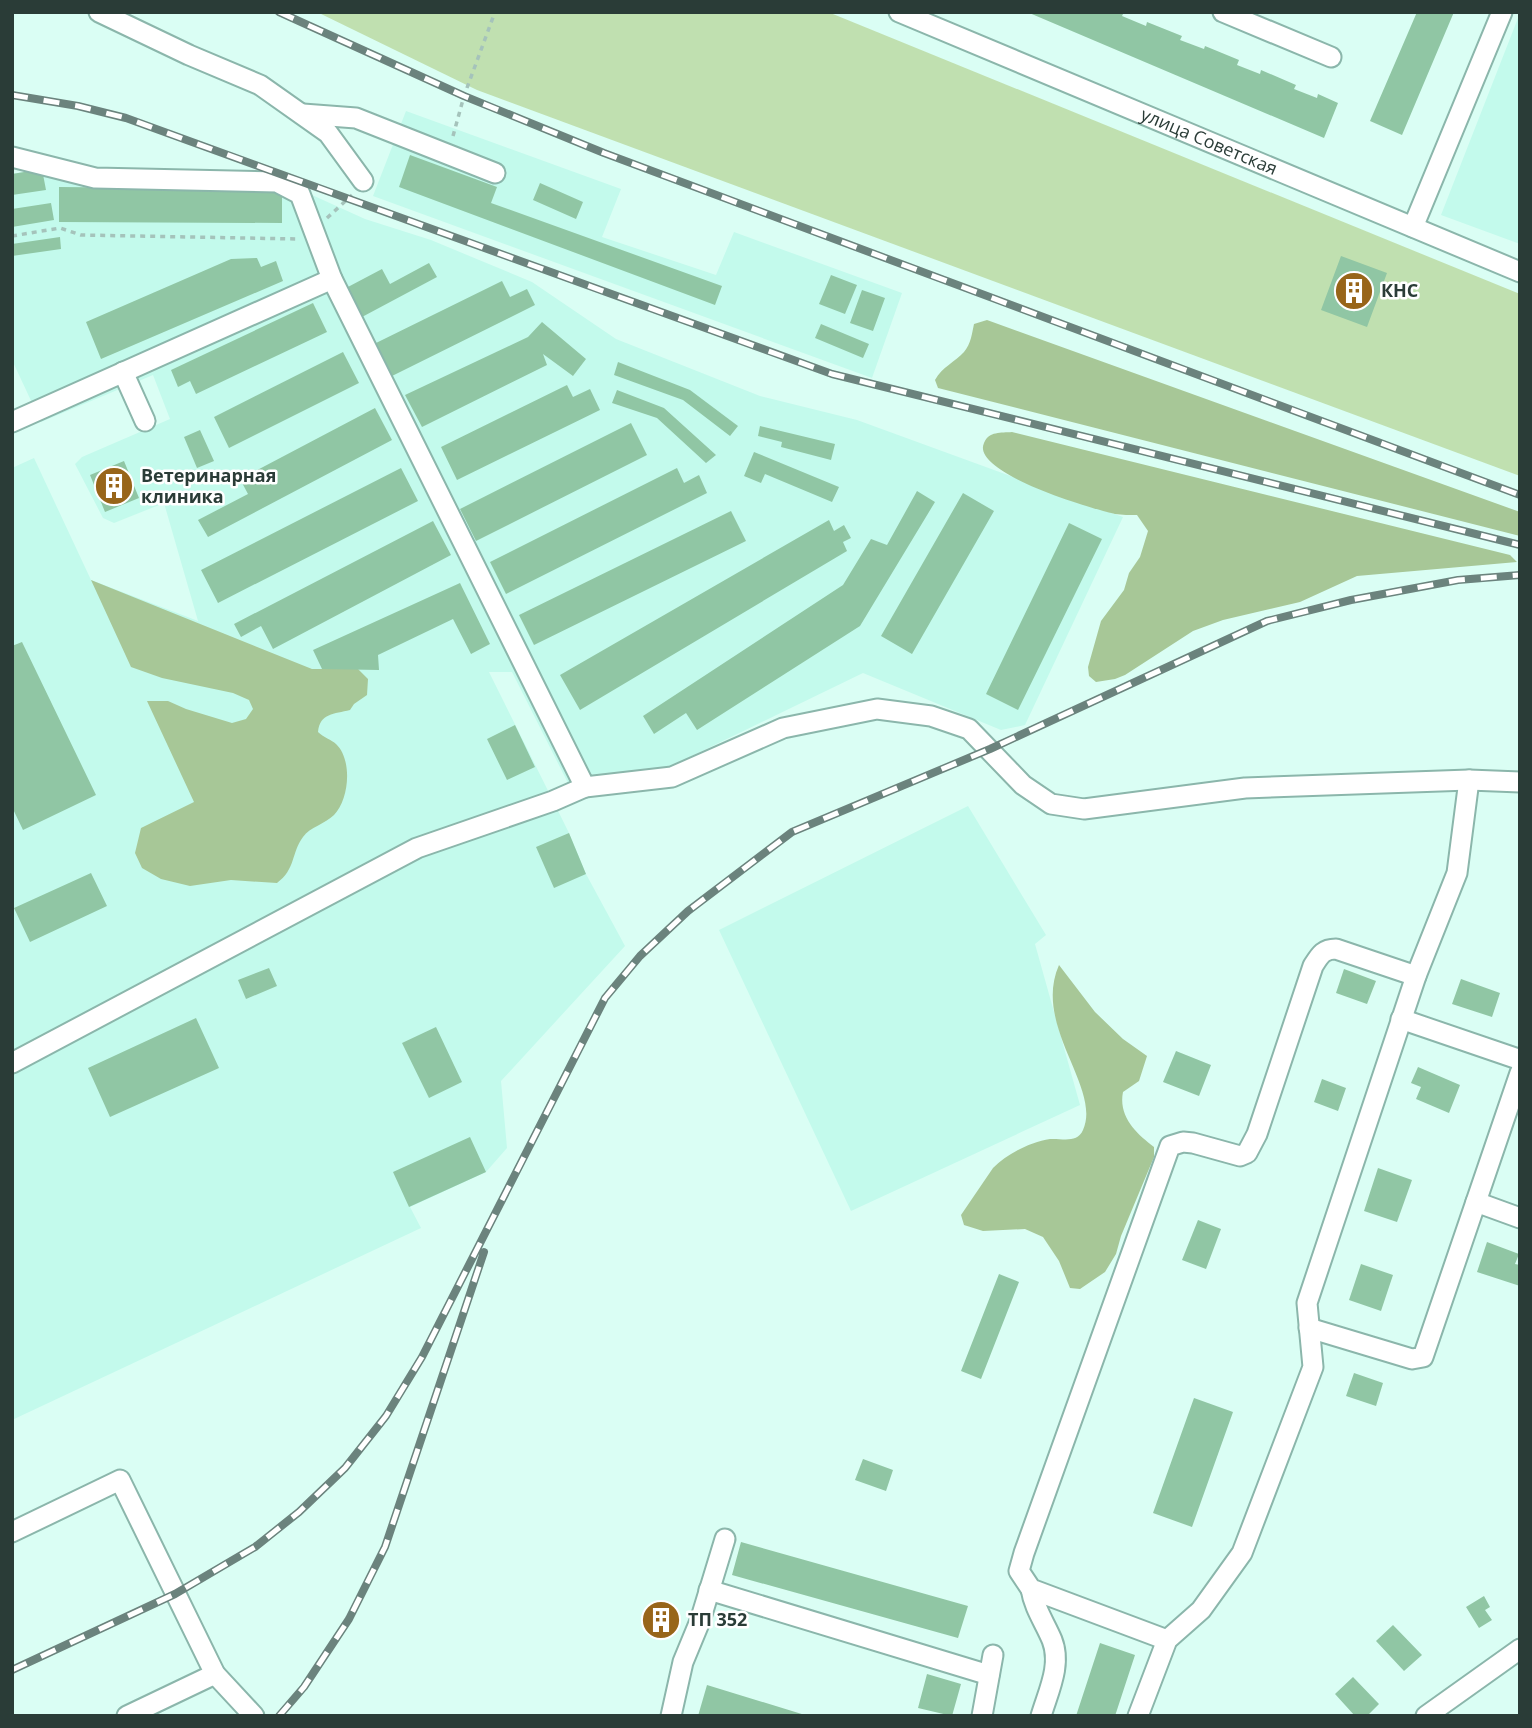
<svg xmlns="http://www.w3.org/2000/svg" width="1532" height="1728" font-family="'Open Sans',sans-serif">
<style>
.built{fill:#c3faec}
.green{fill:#c0e0b0}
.forest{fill:#a7c797}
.building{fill:#90c6a4}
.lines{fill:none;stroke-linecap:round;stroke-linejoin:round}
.minor-casing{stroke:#8bb6ab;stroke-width:23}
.path{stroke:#a5c3bb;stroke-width:3.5;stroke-dasharray:5 5;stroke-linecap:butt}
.minor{stroke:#fff;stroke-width:19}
.rail-casing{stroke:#6b837d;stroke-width:8}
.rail{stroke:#fff;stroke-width:5;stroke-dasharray:16;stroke-linecap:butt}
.labels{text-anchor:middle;stroke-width:5;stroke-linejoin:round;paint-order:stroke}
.street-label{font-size:18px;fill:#2a3c37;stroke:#fff}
.poi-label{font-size:18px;font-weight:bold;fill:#2a3c37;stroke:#fff;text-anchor:start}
</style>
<rect width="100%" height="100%" fill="#dafef4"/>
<!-- built -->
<path class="built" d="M1520,13V244L1441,215Z
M406,111L621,189L602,237L716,275L734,232L902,293L872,378L373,196Z
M42,169L301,190L365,219L431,240L532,282L616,339L760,396L857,420L1123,517L1025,725L1001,730L863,673L665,769L594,776L569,785L512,672H489L569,833L586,874L625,946L501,1081L507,1148L486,1172L410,1207L421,1228L12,1420V468L34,458L91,580L198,621L164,503L114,523L103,518L75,464L82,457L170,419L153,375L41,422L12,360V174Z
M968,806L1046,935L1035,944L1080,1105L851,1211L719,930Z"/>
<!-- green -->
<path class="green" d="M317,12H828L1520,294V476L477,90Z"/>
<!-- forest -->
<path class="forest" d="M987,320L1520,512V536L938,388L935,380C942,367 955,362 964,352C971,344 972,333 974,324Z
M1012,432L1510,555L1517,562L1357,576L1300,602L1223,620L1193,631L1125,675L1115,679L1096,682L1089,676L1088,667L1101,621L1124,590L1129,573L1140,557L1148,531L1137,515C1130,515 1122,515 1115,514C1093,509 970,473 984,443C989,431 1001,433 1012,432Z
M91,580L312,669H358L368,679L367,695L354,704L350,710C334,714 320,713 318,732C323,737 332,740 336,744C353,760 349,800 334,815C325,824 310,827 303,837C291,853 296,869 277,883L231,880L190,886L161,879L142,868L135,853L141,828L194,802L147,701H168L186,709L232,723L246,719L253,709L249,700L233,693L162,678L131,667Z
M1059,965L1095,1012L1123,1039L1147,1056L1139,1081L1123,1092C1118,1117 1137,1134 1154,1147V1157L1121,1236L1116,1254L1105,1272L1080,1289L1070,1288L1059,1261L1043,1237L1025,1229L983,1231L964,1225L961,1215L993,1168C1007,1154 1030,1142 1050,1139C1061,1138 1077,1144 1083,1130C1102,1088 1032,1026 1059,965Z"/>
<!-- building -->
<path class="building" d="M1027,12H1124L1122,16L1146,26L1147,22L1182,36L1180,40L1204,49L1205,46L1239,60L1237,65L1260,74L1261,70L1296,85L1294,89L1317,98L1318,94L1338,103L1324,138Z
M1417,12H1454L1402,135L1370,121Z
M410,155L497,187L491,203L722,286L715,305L399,187Z
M42,169L46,190L12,195V174Z
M540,183L583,202L576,219L533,200Z
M59,187L282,189V223L59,222Z
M51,203L54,220L12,227V209Z
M60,237L61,249L12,256V244Z
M1341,256L1387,273L1367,327L1321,310Z
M257,258L261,267L276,261L283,281L101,359L86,322L231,259Z
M429,263L437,277L362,317L346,288L382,269L390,284Z
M831,275L857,285L845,314L819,304Z
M502,281L510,297L527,289L535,305L392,376L376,343Z
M862,290L885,298L873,331L850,323Z
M313,303L327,332L196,394L190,381L178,387L171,370Z
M542,322L586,359L573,376L543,354L547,365L422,427L405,395L528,337Z
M821,324L869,344L863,358L815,338Z
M343,352L359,383L229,448L214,417Z
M618,362L690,390L738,426L730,436L683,400L614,375Z
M567,385L573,397L590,389L600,410L457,480L441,447Z
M617,390L664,408L716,455L706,463L657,418L612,403Z
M375,408L392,440L208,537L198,520L248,494L240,479Z
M631,423L647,455L476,541L460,509Z
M760,426L835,444L831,460L781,447L782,442L758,436Z
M200,430L214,461L197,468L184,437Z
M754,452L839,487L832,502L765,474L761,483L744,476Z
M124,461L139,498L105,512L90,475Z
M401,468L418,501L218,603L201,570Z
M677,468L684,483L699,475L707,493L506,594L490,562Z
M917,491L935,502L860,626L697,730L686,713L654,734L643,716L843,585L871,539L887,545Z
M963,493L994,511L912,654L881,636Z
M731,511L746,541L534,645L519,615Z
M829,520L834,531L844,525L851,538L843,542L847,551L580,710L560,675Z
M433,521L451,555L273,649L261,626L241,637L234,624Z
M1069,523L1102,539L1018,710L986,694Z
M460,583L490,644L471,654L453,619L378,655L379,670L322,669L313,650Z
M22,642L96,795L23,830L12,807V646Z
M515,725L535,767L507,780L487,739Z
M569,833L586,874L554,888L536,847Z
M91,873L107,906L30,942L14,908Z
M269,968L277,986L246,999L238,980Z
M1344,969L1376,981L1367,1004L1336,993Z
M1461,979L1500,993L1492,1017L1452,1004Z
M196,1018L219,1068L110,1117L88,1068Z
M436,1027L462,1082L429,1098L402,1043Z
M1176,1051L1211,1065L1199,1096L1163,1082Z
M1418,1067L1460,1085L1449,1113L1416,1099L1421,1087L1411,1083Z
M1322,1079L1346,1088L1338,1111L1314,1102Z
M470,1137L486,1172L409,1207L393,1172Z
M1378,1168L1412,1180L1397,1222L1364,1211Z
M1198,1220L1221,1229L1206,1269L1182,1260Z
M1487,1242L1519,1254L1515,1264L1520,1265V1286L1477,1272Z
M1361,1264L1393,1275L1381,1311L1349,1300Z
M999,1274L1019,1282L981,1379L961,1371Z
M1354,1373L1383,1383L1376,1406L1346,1396Z
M1194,1398L1233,1412L1192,1527L1153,1513Z
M863,1459L893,1470L886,1491L855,1480Z
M741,1542L968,1606L958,1638L732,1575Z
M1484,1596L1490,1607L1485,1610L1492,1620L1479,1628L1466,1607Z
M657,1602L675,1608L665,1637L647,1631Z
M1393,1625L1422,1655L1404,1671L1376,1641Z
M1100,1643L1135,1655L1115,1716H1076Z
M927,1674L961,1684L952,1716L918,1708Z
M1353,1677L1379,1704L1367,1716H1355L1335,1694Z
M707,1685L805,1715V1716H698Z"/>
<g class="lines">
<!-- minor casing -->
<g class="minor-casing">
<g id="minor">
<path d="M99,12L189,55L260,85L328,133L363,181"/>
<path id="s1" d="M899,12L1520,272"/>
<path d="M1223,12L1331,57"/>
<path d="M303,114L356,118L495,173"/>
<path d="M12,157L95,178L277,182L300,194L332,279"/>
<path d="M1413,227L1502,12"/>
<path d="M123,372L145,421"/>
<path d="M12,422L332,279L585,787L672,777L783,728L877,709L931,716L969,729L1023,785L1051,804L1084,809L1245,788L1469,780L1520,782"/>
<path d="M1401,1019L1518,1059L1520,1062"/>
<path d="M12,1063L417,848L553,801L585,787"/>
<path d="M1476,1202L1520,1218"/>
<path d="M1309,1328L1412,1359L1423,1357L1520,1073"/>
<path d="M12,1532L120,1480L215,1674L254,1716"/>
<path d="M1031,1589C1034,1608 1045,1623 1052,1640C1062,1665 1048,1692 1041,1716"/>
<path d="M709,1590L989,1675"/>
<path d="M1167,1640L1031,1589L1019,1571L1024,1553L1161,1171L1170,1146L1183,1142L1193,1143L1240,1156L1247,1153L1257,1134L1313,966C1320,955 1323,949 1336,949L1416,976"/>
<path d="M127,1716L215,1674"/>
<path d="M671,1716L683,1662L700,1621L725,1539"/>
<path d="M982,1716L993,1655"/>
<path d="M1138,1716L1167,1640L1201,1610L1242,1553L1313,1367L1307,1303L1416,976L1457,873L1469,780"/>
<path d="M1426,1716L1520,1649"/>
</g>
</g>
<!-- path -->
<path class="path" d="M453,136L464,96L495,12
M327,218L352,195
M12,236L60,228L81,235L299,239"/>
<!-- minor -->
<use href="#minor" class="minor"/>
<!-- rail casing -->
<g class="rail-casing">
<path id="rail" d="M279,12L464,96L604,153L1520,495
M12,95L78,106L126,118L832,374L1520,545
M12,1670L175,1594L255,1547L299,1512L345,1468L386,1416L422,1357L605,998L640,956L688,911L792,832L990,749L1267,621L1351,600L1458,580L1520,575
M279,1716L304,1687L349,1619L385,1547L484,1252"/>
</g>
<!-- rail -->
<use href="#rail" class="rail"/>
</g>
<!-- icons -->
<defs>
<g id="building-disc" transform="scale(2.0125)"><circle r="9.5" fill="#986519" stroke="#fff"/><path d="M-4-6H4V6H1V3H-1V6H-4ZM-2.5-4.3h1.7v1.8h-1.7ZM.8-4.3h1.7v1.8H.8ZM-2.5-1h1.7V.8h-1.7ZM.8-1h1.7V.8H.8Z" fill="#fff"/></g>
</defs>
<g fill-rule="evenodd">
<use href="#building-disc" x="1354" y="291"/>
<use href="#building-disc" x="114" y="486"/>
<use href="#building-disc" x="661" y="1620"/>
</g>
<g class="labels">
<!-- street labels -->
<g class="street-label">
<text dy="6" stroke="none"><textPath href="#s1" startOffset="336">улица Советская</textPath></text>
</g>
<!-- poi labels -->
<g class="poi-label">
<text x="1381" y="297">КНС</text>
<text x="141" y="482">Ветеринарная<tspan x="141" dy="21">клиника</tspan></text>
<text x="688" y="1626">ТП 352</text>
</g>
</g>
<!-- border -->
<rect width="1532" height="1728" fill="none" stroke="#2a3c37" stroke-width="28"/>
</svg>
